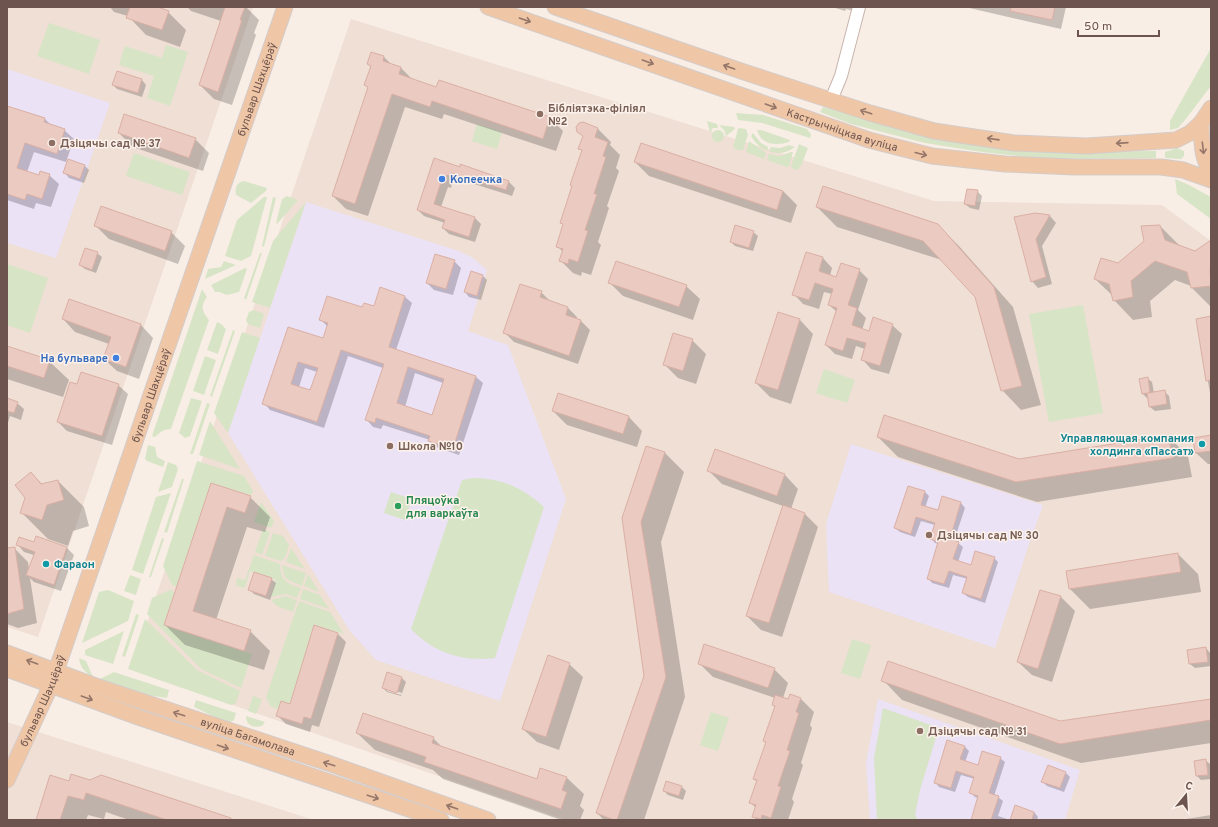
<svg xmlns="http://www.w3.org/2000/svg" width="1218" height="827" font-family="Overpass,sans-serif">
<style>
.residential{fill:#efdfd5}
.education{fill:#ebe2f5}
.green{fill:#d8e4c6}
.shadow{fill:#0003;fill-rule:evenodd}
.building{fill:#eacac1;stroke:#dbafa4;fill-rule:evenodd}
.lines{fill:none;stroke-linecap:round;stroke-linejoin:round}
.minor-casing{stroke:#c8b5ad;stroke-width:14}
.major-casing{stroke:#d4ccca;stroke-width:17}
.minor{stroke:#fff;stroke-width:12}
.major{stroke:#efc7a7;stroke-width:15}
.oneway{stroke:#957669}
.education-dot{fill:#8d6e63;stroke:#fcf2eb;stroke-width:1.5}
.shop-dot{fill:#3f7fe0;stroke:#fcf2eb;stroke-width:1.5}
.culture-dot{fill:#0f9aa8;stroke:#fcf2eb;stroke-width:1.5}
.leisure-dot{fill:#2e9e5b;stroke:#fcf2eb;stroke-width:1.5}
.labels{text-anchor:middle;stroke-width:3;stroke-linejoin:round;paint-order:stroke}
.street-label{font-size:11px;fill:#6e544e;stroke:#fcf2eb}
.education-label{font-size:11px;font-weight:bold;fill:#785e54;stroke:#fcf2eb;text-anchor:start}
.shop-label{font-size:11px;font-weight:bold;fill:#366cbe;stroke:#fcf2eb;text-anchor:start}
.culture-label{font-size:11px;font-weight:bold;fill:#0d838f;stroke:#fcf2eb;text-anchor:end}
.leisure-label{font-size:11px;font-weight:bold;fill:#27864d;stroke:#fcf2eb;text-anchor:start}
</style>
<rect width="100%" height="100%" fill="#f9eee6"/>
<!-- residential -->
<path class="residential" d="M7,7H253L38,637L7,627Z
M351,19L934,201L1162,205L1211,241V820H566L131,670Z
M7,722L314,820H7Z"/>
<!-- education -->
<path class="education" d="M7,69L110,103L56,258L7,243Z
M306,202L459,251L473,258L487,270L468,331L508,345L566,499L500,701L376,660L350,631L228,433Z
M851,444L1043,505L1028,547L995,648L829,592L826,524Z
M878,699L1080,770L1065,820H870L866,763Z"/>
<!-- green -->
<path class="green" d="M49,23L100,40L89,74L37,56Z
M166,45L188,52L170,106L147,98L154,76L119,65L125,46L162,58Z
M1211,48V86L1185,120L1178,128L1170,130V121Z
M823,107L914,132L1062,152L1156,151V158L1046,159L982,152L925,143L851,124L820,112Z
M736,113L763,115L807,129L811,134L810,138L762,123L738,120Z
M707,121L717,124L718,128H713L710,133Z
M477,124L502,132L497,149L472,141Z
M719,125L734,127L735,129L726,136L724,130Z
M739,128L746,129L748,135L743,150H737L733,147L738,129Z
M757,130H761L790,140L789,142C776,146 761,145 757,130Z
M712 136a6 6 0 1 1 12 0a6 6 0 1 1-12 0Z
M753,133L761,143L768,147L767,151C760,148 755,143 751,136Z
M749,141L766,153L764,159L746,152Z
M799,144L808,148L801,166L797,170L792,168L791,166Z
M789,145L795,147C787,153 778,155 769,151L771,147L780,148Z
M1177,148L1184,151V156L1181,159L1165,158V152Z
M791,152H793L789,166L787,167L767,160L769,154L780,156Z
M134,153L190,172L182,195L126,176Z
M1175,179L1187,184L1211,197V219L1177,194Z
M244,181L267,188L266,191L251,203L236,195C235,188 236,183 244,181Z
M287,196L298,200L277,224L276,223L282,199Z
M264,197H267L251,256L241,261L225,256L237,220Z
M273,197L276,198L264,247L262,246Z
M306,202L270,308L252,302L273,241Z
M260,253H262L246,300L244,298Z
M224,261L236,265L205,279L208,269L221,267Z
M7,264L48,278L30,333L7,325Z
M245,268L247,269L239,292L227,295L219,292H215L211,285Z
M202,289L207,297C200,306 202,312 209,320L171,429C164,429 160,432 155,437L152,436Z
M1083,305L1103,413L1049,422L1029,314Z
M254,310L264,314L260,328L248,324L246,320L249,312Z
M217,322L221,324L226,329L218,354L207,350Z
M233,330L235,331L212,397L210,396Z
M242,332L260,338L228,433L214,413Z
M205,356L216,360L204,395L193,391Z
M824,369L855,380L847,403L816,393Z
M191,398L202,401L190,436L185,438L179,433Z
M207,403L210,404L193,454H190Z
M210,421L240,469L199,455Z
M148,445L155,447L157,457L165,461L163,467L147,461L145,459Z
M197,461L244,476L253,491L251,495L211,483L177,587L172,585L163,566Z
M168,462L176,465L178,469L172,487L158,492Z
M473,478C501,478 524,488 544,507L495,658C462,662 434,653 411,629L462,480Z
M182,479H184L167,533L164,532Z
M391,492L412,499L405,520L384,513Z
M171,493L143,574L132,570L156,497Z
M261,502L274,521L271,528L254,522Z
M263,529L270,532L262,555L255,552Z
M273,533L283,536L289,545L285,558L281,561L265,556Z
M162,538L164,539L151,577H149Z
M291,548L305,569L286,562Z
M254,555L280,564C281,581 286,583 301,588L297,598L286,594L271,597L276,580L250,571L245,587L243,588L236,585L237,578L245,580Z
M282,565L306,573L302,586L286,579L283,571Z
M308,574L319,592L304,586Z
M130,575L141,579L136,595L124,591Z
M303,589L320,595L329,609L300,599Z
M108,590L134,601L128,621L82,643L99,592L103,591Z
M170,590L175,592L165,625L252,654L241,688L201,669L147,614L152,598Z
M286,596L297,600L293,612L277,606L271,600Z
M299,601L330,612L344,634L314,625L290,704L281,701L278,709L271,707L266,697Z
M136,614L139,615L125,657L122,656Z
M145,619L197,670L240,691L236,703L231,705L128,669Z
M124,631L113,664L85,655V650Z
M852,639L871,645L860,679L841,673Z
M79,658L86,661L93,677C85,673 80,667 79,658Z
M114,672L169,690L167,698L147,695L100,679Z
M253,696L262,699L256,714L248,711Z
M196,700L236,713L234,720L230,722L217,718L194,707Z
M883,708L939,728L920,790L915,815L918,820H877L874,758Z
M711,712L729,718L718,751L700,745Z
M246,716L265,722L262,726C254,728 246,726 246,716Z"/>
<!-- shadow -->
<path class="shadow" d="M110,7H155L168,12L186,30L180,47L146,35L128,16L114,12Z
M187,7H246L259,20L254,33L256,35L232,105L214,99L200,85L221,21L191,11Z
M832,7H856L854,11L846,9L845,11Z
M965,7H1066L1061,29Z
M384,57L391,64L401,68L413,80L437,88L439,81L550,118L563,131L556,151L444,114L442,119L405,107L368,216L346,209L333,196L369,88L365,85L371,67L368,64Z
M117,72L142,80L146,85L142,97L117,89L113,85Z
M7,107L45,119L52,126L64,130L74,139L66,162L34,152L27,172L40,176L49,175L59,184L51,207L36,203L34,209L7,200Z
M583,123L598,129L611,142L610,145L620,155L616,168L619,171L607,206L609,208L598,242L601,245L591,275L582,272L581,276L573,273L560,260L563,252L557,246L564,225L561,223L582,151L580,149L584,137L578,131Z
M119,133L195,139L209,153L203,171L133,147Z
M641,144L783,191L797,205L791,223L649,176L635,162Z
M434,159L509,182L515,188L512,196L458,179L457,181L453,180L451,188L448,187L441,207L475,218L481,224L475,242L449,234L443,228L445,223L424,216L418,210Z
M85,166L89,170L84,183L69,178L65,173Z
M977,191L982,196L979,210L970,208L965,204Z
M817,207L937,225L958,245L1013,307L1041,405L1021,410L1002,390L976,296L942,260L837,227Z
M1035,214L1050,216L1056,223L1042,246L1052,284L1038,288L1032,281Z
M95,225L171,232L185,246L178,264L109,239Z
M1160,226L1180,246L1195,252L1211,245V307L1192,288L1191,286L1175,280L1150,301L1152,317L1133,320L1114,300L1113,296L1095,279L1118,264L1145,241Z
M753,232L758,236L753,251L735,246L731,242Z
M97,253L102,257L96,273L85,269L80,265Z
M807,253L823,258L832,268L830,276L837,278L859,270L868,279L858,310L866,318L862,330L870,332L892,325L902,334L889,374L871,369L862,359L865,349L856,346L852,359L835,354L826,345L837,312L829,305L832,294L824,292L819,309L803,304L794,294Z
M454,261L461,268L453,295L434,290L427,283Z
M471,272L483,276L487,280L481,300L469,297L465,292Z
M610,283L686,286L700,299L693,320L623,296Z
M541,292L550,301L568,308L577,317L576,319L581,321L590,330L578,364L514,342L505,333Z
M405,297L412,303L396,350L476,377L483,383L459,455L436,447L430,440L383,425L381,429L373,427L367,420L383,368L348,356L324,428L270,410L264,403L289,328L324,340L328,327L320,319L363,309L375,307ZM305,368L317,372L311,391L299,387ZM415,373L443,383L433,416L405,407Z
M70,300L141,325L153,338L139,379L117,371L104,359L109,344L75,332L63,319Z
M778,314L800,320L813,334L791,404L770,397L756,383Z
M1211,317V395L1210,393L1197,320Z
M692,340L706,354L696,384L678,378L664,364Z
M7,347L49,361L69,380L63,397L7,379Z
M1147,378L1152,382L1154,393L1164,391L1169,396L1171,409L1155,411L1150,407L1149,398H1147L1143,394Z
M78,385H118L128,394L112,445L67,431L58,422Z
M559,394L629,417L642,431L637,447L567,425L553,411Z
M7,399L17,403L24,409L21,420L10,416L7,426Z
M1168,436L1188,456L1192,477L1037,502L898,457L878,437L1019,460Z
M1211,436V464H1208L1196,453Z
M664,452L684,472L661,542L685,697L644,820H604L597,813L645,676L623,518Z
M708,470L785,475L798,489L791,509L805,514L818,527L782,637L761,630L747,616L783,506L722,484Z
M31,473L43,485L58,481L84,507L89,526L73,531L68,546L48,539L22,513Z
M212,484L250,497L270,517L265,532L247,527L216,620L250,631L270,651L264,670L185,645L165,625Z
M925,492L929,496L925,508L939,512L961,503L965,508L954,541L958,543L963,547L958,562L971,566L994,558L998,562L985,603L968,597L963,593L968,579L953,575L949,588L932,583L928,578L939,544L935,543L931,538L935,525L921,521L915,537L900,532L895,528Z
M37,538L67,548L74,555L61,591L34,582L30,578L37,623L18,628L7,624V549L14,548L28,562L29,570L34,555L24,552L18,545L35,543Z
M1178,554L1198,574L1201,592L1090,609L1070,589L1068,571Z
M271,579L276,583L270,600L254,594L250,590Z
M1040,591L1061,597L1075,611L1052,682L1032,675L1018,662Z
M338,634L346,642L319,727L312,725L310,732L286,724L277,715L290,705Z
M1206,648L1210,653L1211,666L1195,668L1190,664Z
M699,663L774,669L788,683L783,698L789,700L800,698L814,712L810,725L812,728L801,763L803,765L792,799L794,802L788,820H757L753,816L756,808L750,802L757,782L754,779L766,743L764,741L775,708L773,705L775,698L713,677Z
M569,664L583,677L559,750L537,742L523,729Z
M401,677L406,682L401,696L387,692L383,688ZM387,688L402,693L401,695L387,691Z
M883,680L1060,722L1211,700V743L1081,763L902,700Z
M357,733L433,738L444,749L537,781L566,777L584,794L580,806L584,810L580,820H561L443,779L433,770L375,750Z
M964,746L969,751L965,762L978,766L1000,758L1005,762L994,796L998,797L1003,801L998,816L1010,820H972L978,798L975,797L971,793L975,779L961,775L955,792L939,787L935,782Z
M1205,760L1210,764L1211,779L1201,780L1197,776Z
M1066,773L1070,777L1064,792L1047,786L1042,781Z
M101,776L233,820H129L106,812L104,819L88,815L86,820H37L70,782L90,781Z
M667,782L682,787L686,791L683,800L668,795L664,791Z
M1034,812L1038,817L1037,820H1011Z
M1211,815V820H1180Z"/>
<!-- building -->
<path class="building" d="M130,7H158L169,11L162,30L126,18Z
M225,7H245L240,20H242L218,92L199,85Z
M1011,7H1055L1052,20L1010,11Z
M371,52L384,56L383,61L401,67L399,74L436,87L439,80L550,117L543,139L432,101L430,107L392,94L355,204L332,196L368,87L364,85L371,66L367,64Z
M117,71L142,79L138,93L112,85Z
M7,106L45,118L44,122L65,129L57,154L25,143L17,168L39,175L40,171L50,174L42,199L27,194L25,200L7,194Z
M124,114L196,138L189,158L118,133Z
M583,122L598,128L595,137L608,142L603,156L606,157L594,194H597L585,230L588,231L578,262L569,259L568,264L559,261L563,249L556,247L563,224L560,223L572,186L570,185L582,150L578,149L583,136L577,132L576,127L579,123Z
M641,143L783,191L777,210L634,162Z
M434,158L460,167V164L509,181L506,190L451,173V176L447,175L445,183L441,182L434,204L475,217L469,237L442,228L445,220L417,210Z
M68,159L85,165L80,179L63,173Z
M823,186L938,224L994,287L1022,386L1001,391L975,297L923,241L816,207Z
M967,189L978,190L975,206L964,204Z
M101,206L172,231L165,251L94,226Z
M1035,213L1050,215L1036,239L1046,277L1031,282L1014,217Z
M735,225L754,231L749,248L730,242Z
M1160,225L1165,240L1195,251L1211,240V267L1210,268L1211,286L1191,288L1187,272L1155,261L1131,281L1133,297L1113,301L1109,284L1094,279L1101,258L1118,263L1144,241L1141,226Z
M85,248L98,252L92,270L79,265Z
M806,252L823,257L819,271L836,277L841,263L860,269L848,305L857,308L852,325L869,331L873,317L893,324L880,366L861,360L866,343L847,338L843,351L825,345L837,308L828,305L833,289L815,283L809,300L792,295Z
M435,254L455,260L446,289L426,283Z
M616,261L687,285L679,307L608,283Z
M471,271L483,275L477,296L464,292Z
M520,284L542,291L540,297L568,307L566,315L581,320L569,356L503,333Z
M380,287L405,296L389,347L476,376L453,449L428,441L430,436L376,418L375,423L365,420L384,364L341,350L317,422L262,404L288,327L323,338L328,323L319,320L327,296L362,307L364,303L374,306ZM298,362L318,368L310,390L291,384ZM408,367L444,379L432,415L397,403Z
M69,299L141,324L126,367L103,359L111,337L62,319Z
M778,312L800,319L778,390L755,383Z
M1211,316V380L1206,381L1196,319Z
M673,333L693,339L683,371L663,365Z
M7,346L50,360L44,378L7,366Z
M81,372L119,384L102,436L57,422L70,382L77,384Z
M1148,377L1150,392L1148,393L1165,390L1167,404L1149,407L1147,393L1142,394L1139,379Z
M558,393L629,416L623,434L552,411Z
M7,398L18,402L14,413L7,411Z
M884,415L1019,459L1168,435L1173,458L1016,482L877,437Z
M1211,435V451L1195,453L1193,438Z
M646,446L665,452L641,522L666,677L617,820H614L596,813L644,676L622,518Z
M715,449L785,474L777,496L707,471Z
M31,472L41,484L58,480L64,500L47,505L42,520L20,513L25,498L15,485Z
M211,483L251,496L245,513L227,507L193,611L251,630L244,651L164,625Z
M908,486L925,491L921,505L938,510L942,496L961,502L950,539L959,542L953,559L971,565L975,551L995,557L981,599L962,593L967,577L949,571L944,584L927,579L938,542L930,539L935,523L916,517L911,534L894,528Z
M783,505L805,513L769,623L746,616Z
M36,536L67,547L54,585L26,575L35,552L16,545L19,537L34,542Z
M15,547L24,609L7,614V548Z
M1178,553L1181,572L1069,589L1066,571Z
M254,572L272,578L266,596L248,590Z
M1040,590L1061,596L1038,669L1017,662Z
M314,625L338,633L311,719L304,717L302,724L276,716L281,701L290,704Z
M704,644L775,668L768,688L698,664Z
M1206,647L1208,662L1189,664L1187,650Z
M548,655L570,663L546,737L522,729Z
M888,661L1060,721L1211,699V720L1060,744L881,681Z
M387,672L402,677L397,693L382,688Z
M790,694L801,698L796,712L799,713L787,750L790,751L778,786L781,787L771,818L762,815L761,819L752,817L756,805L749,803L757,780L753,779L766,742L763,741L775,706L772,705L775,695L788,699Z
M363,713L434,737L432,743L537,779L540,768L567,777L562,790L567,792L561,809L424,762L426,757L356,733Z
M947,740L965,746L960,759L978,765L982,751L1001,757L989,793L999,796L991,820H971L978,796L969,793L974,777L956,771L951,788L934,783Z
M1206,759L1208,775L1196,776L1194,761Z
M1048,765L1066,772L1060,788L1041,782Z
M71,774L90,780L101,775L231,818V820H167L86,793L84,800L68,796L60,820H36L50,775L69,781Z
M666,781L682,786L679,796L663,791Z
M1015,805L1034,812L1032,820H1010Z"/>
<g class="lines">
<!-- minor casing -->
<g class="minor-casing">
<path id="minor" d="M831,100L841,76L859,7"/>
</g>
<!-- major casing -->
<g class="major-casing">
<g id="major">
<path id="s1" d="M488,7L869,140L932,156L1005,164L1074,167H1161L1183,170L1211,180"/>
<path d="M555,7L744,72L870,113L934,131L1014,143L1087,146L1176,140L1190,133L1201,123L1211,108"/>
<path d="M1201,123C1202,141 1201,157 1211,172"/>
<path id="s2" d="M7,653L93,685L328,763L488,820"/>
<path d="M7,669L138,717L441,820"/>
<path id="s3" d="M7,780L51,685L63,651L176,322L285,7"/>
</g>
</g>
<!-- minor -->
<use href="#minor" class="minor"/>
<!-- major -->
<use href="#major" class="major"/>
</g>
<!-- one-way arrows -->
<defs><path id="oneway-shaft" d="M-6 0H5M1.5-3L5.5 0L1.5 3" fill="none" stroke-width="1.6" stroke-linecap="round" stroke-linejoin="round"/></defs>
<g class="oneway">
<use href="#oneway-shaft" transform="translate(525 20) rotate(19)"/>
<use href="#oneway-shaft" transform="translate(648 62) rotate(20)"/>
<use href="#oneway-shaft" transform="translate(729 67) rotate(-161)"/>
<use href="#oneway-shaft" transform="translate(771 106) rotate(20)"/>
<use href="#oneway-shaft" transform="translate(866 112) rotate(-162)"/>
<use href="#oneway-shaft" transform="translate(993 139) rotate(-172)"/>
<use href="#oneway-shaft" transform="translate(1122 143) rotate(176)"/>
<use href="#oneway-shaft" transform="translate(1203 148) rotate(83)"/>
<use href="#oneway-shaft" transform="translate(921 154) rotate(14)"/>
<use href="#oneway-shaft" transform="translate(32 662) rotate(-160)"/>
<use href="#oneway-shaft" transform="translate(87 698) rotate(20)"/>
<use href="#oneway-shaft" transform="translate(179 714) rotate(-162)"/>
<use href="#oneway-shaft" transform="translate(223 747) rotate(19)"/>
<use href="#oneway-shaft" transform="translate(329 764) rotate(-162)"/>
<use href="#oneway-shaft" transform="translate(373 797) rotate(18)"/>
<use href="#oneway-shaft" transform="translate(452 807) rotate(-161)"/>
</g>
<!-- markers -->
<g class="education-dot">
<circle cx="540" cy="114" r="4"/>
<circle cx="52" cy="143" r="4"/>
<circle cx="390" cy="446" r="4"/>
<circle cx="929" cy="535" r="4"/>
<circle cx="920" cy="731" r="4"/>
</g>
<g class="shop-dot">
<circle cx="442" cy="179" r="4"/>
<circle cx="116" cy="358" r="4"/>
</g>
<g class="culture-dot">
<circle cx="1202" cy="444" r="4"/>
<circle cx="46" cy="564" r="4"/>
</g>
<circle class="leisure-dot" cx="398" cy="506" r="4"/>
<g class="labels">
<!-- street labels -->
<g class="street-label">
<text dy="4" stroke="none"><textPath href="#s3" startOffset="735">бульвар Шахцёраў</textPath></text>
<text dy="4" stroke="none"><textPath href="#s1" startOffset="375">Кастрычніцкая вуліца</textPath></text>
<text dy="4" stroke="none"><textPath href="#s3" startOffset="411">бульвар Шахцёраў</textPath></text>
<text dy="4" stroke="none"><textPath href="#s3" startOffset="87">бульвар Шахцёраў</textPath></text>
<text dy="4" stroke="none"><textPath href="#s2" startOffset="255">вуліца Багамолава</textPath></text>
</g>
<!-- education labels -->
<g class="education-label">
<text x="548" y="112">Бібліятэка-філіял<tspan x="548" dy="13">№2</tspan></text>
<text x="60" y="147">Дзіцячы сад № 37</text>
<text x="398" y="450">Школа №10</text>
<text x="937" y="539">Дзіцячы сад № 30</text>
<text x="928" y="735">Дзіцячы сад № 31</text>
</g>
<!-- shop labels -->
<g class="shop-label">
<text x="450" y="183">Копеечка</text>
<text x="108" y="362" text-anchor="end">На бульваре</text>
</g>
<!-- culture labels -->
<g class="culture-label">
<text x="1194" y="442">Управляющая компания<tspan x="1194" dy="13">холдинга «Пассат»</tspan></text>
<text x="54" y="568" text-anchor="start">Фараон</text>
</g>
<!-- leisure labels -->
<g class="leisure-label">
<text x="406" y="504">Пляцоўка<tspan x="406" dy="13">для варкаўта</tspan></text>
</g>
</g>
<!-- border -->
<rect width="1218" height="827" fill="none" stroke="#6e544e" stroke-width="16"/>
<!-- north arrow -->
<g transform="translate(1186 795) rotate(18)" stroke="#fcf2eb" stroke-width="3" paint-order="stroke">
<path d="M0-3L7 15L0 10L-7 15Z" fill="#6e544e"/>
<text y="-6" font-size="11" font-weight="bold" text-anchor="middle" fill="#6e544e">С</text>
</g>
<!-- scale -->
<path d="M1078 30v6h81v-6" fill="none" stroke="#6e544e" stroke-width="2"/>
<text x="1084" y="30" font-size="12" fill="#6e544e" stroke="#fcf2eb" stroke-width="3" paint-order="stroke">50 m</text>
</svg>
